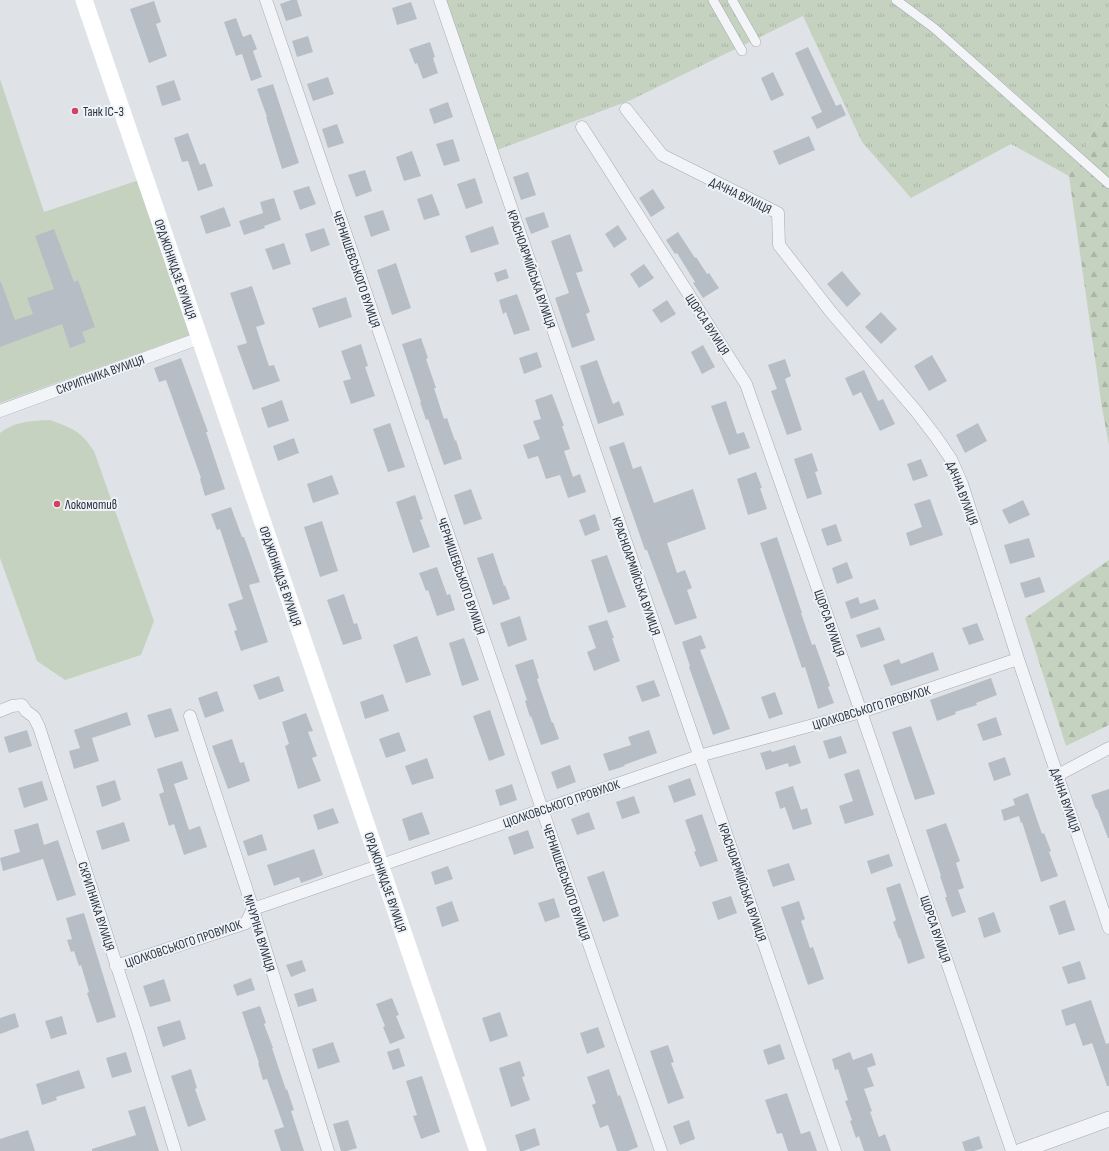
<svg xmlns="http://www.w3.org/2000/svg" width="1109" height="1151" font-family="'Sofia Sans Condensed',sans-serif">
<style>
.grass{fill:url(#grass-tufts)}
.forest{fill:url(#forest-firs)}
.garden{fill:#c6d2c0}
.building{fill:#b7bdc5}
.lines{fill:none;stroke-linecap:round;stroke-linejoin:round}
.pedestrian-casing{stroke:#a4aab2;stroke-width:10}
.minor-casing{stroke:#a4aab2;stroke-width:13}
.tertiary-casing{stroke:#a4aab2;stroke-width:16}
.pedestrian{stroke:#f2f4f7;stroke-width:9}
.minor{stroke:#f2f4f7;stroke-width:12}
.tertiary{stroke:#f2f4f7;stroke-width:15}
.secondary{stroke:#fff;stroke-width:17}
.poi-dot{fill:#cd4562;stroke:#eff2f6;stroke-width:1.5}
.labels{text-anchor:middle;stroke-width:4;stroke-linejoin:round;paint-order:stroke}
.poi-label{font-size:13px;fill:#28323f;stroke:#eff2f6;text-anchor:start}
.street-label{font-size:13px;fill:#28323f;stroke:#eff2f6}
</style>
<defs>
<pattern id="grass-tufts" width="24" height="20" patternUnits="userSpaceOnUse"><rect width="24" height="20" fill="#c6d2c0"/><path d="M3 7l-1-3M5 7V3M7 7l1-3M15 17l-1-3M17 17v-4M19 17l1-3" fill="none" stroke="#aab5a6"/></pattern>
<pattern id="forest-firs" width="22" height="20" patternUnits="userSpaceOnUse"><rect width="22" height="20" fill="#c6d2c0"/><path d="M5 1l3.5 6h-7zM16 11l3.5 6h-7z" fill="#aab5a6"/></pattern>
</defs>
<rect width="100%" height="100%" fill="#dfe3e8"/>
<!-- grass -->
<path class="grass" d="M445,0H1109V103L1069,176L1011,144L911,198L862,142L803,16L631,100L497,150Z"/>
<!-- forest -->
<path class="forest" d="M1109,103V445L1102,408L1069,176Z
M1109,560V725L1066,746L1025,618Z"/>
<!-- garden -->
<path class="garden" d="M0,79L44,212L139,180L192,334L0,403Z
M50,420C72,428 81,431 94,451L154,621L141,655L65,680L37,661L0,558V433C16,421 30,421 50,420Z"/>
<!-- building -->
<path class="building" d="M291,0H297L302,16L286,21L280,4Z
M154,1L161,22L156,24L167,56L149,63L130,9Z
M411,2L417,19L397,25L392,8Z
M236,18L243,37L251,34L257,49L253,51L262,77L251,81L242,54L236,56L224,22Z
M308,36L313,52L297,57L292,41Z
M430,42L435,57L433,58L438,73L423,79L417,63L415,64L409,49Z
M808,47L836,106L841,104L846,115L817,129L811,117L822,112L795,53Z
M773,72L784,95L771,101L761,78Z
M328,77L334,94L313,101L307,84Z
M174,80L181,100L162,106L156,86Z
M273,84L299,163L282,169L266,117H267L257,89Z
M448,102L453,117L434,124L429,109Z
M337,124L344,143L328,148L322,129Z
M188,133L200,165L205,163L213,186L198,191L188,161L182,162L174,138Z
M809,136L815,150L779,165L773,151Z
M453,139L460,161L444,166L436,144Z
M412,151L421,176L404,181L396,157Z
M365,170L372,191L356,197L348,175Z
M528,172L536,195L521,200L513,177Z
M475,178L483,203L466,209L457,184Z
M309,186L316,204L300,210L293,191Z
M653,189L665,208L651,217L639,198Z
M432,194L440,215L424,220L417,199Z
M274,198L281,220L264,226L265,228L244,235L239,221L263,213L260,202Z
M224,207L231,226L206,234L200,216Z
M383,210L390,230L371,237L364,216Z
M544,212L549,227L531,234L525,218Z
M618,225L627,239L614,248L605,234Z
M493,226L499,244L471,253L465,236Z
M324,228L330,245L311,252L305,234Z
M54,229L74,282L78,280L95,327L82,332L86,342L70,348L62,324L0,347V282H1L15,320L33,314L27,298L54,289L35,236Z
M678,232L695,258L696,257L707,274L709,273L719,288L703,298L693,283L695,282L677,253L675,254L666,240Z
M570,234L583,271L576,273L590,312L586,314L595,340L572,348L555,298L569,293L551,241Z
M284,243L291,264L273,270L265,249Z
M396,263L411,308L392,315L377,270Z
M644,264L654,278L639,288L630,274Z
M506,269L509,278L497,282L494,273Z
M842,271L861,294L847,307L827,284Z
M252,286L265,324L256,327L269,366L274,365L280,381L253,390L237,346L247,343L230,293Z
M517,294L530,330L514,335L506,312L503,314L499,300Z
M346,297L352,317L319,328L312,308Z
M667,300L676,314L661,323L652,310Z
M881,312L897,329L881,344L865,327Z
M421,338L428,358L426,359L436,388H434L444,419L447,418L455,441L456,440L462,459L444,465L428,419L426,420L420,402H421L402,344Z
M361,344L368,366L365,367L375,396L351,404L343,381L351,379L341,351Z
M703,345L715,367L702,374L691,352Z
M537,352L542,367L524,374L519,358Z
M932,355L947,381L929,391L914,366Z
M181,358L208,432H206L225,489L205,496L200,479L201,478L166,380L159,382L154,368Z
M785,359L791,376L785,379L802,430L787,435L771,391L777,389L768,365Z
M597,360L613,404L619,401L624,415L598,424L580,366Z
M864,370L878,401L883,399L895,424L880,431L861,392L853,396L845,378Z
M552,394L564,426H562L570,449L564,451L573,477L580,474L586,492L568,498L560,475L546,479L538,456L528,459L523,445L540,439L533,421L541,419L535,400Z
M282,400L289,421L268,428L261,408Z
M726,401L737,434L744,432L750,448L729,455L711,406Z
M390,423L405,467L388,472L373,429Z
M978,423L987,441L965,453L956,435Z
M294,438L299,453L278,461L273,446Z
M624,442L633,469L641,466L654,503L693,489L706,529L667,543L677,573L685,570L692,588L687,590L697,618L675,625L647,550H645L609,447Z
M812,453L818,471L815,472L822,494L807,499L794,459Z
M921,459L928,476L913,481L907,464Z
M756,472L762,488H760L767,509L748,515L737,479Z
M332,475L339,494L313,503L307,484Z
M471,489L482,519L464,525L454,495Z
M415,495L423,519L420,520L430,547L413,553L396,502Z
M930,499L943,535L910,546L906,533L922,527L914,504Z
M1023,500L1030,515L1009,524L1002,510Z
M231,507L242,537H244L260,582L249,585L268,642L241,651L234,631L237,630L228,604L243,599L220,529L217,530L211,514Z
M595,514L600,530L585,536L579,520Z
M322,521L338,571L320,577L304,527Z
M836,524L842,541L827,546L821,529Z
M777,537L802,613H801L812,645L815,644L830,686L828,687L834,703L818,709L805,667L802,668L760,543Z
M1029,538L1035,557L1010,564L1004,545Z
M493,553L504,586L505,585L510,599L493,605L477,558Z
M607,555L626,607L608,613L591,560Z
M847,562L853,578L837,584L832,568Z
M437,567L447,595L450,594L455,610L437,616L428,590L426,591L419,573Z
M1040,577L1045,592L1025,598L1020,583Z
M344,594L354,624L357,623L362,639L343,645L327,600Z
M858,597L860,604L875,599L879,609L851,619L845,602Z
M520,616L527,640L508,647L500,623Z
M607,620L614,638H612L620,661L594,671L587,652L596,648L588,626Z
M977,623L984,640L969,645L962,628Z
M880,627L885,640L861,648L856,635Z
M701,635L706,648L700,650L730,729L713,735L689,667L690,666L682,642Z
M417,636L431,675L406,683L393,645Z
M464,638L479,680L462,686L449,643Z
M933,652L939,670L891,686L883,665L899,659L901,664Z
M533,659L539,678L537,679L552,723L553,722L559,739L541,745L531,716L530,717L525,701L527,700L515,665Z
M279,676L284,691L259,700L253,685Z
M991,678L997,695L976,703L977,705L955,712L956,714L937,721L930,700Z
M654,680L660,696L642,702L636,686Z
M217,691L224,711L205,718L198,698Z
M775,692L783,714L769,719L761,697Z
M383,694L389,711L365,719L360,702Z
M171,708L179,731L155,738L147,715Z
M490,710L505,755L489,761L473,716Z
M127,712L131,725L92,738L99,761L74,769L69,751L80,748L74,730Z
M306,713L313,731L308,732L317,756L312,758L321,781L298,789L285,746L289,744L282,722Z
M996,717L1002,735L983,741L977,724Z
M911,726L935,794L915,800L892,732Z
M27,730L32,746L9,753L4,737Z
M649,730L657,753L624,765L625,766L609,771L603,754L631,745L628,737Z
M399,732L406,751L386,758L379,739Z
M841,736L847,753L829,759L823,741Z
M232,739L240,763L244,762L250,781L228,789L212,746Z
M795,745L801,763L789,767L788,763L766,770L760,753L771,750L772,752Z
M1005,757L1011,775L994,781L988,763Z
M427,758L434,778L412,785L405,766Z
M182,761L188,779L174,784L189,830L200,826L207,847L184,855L174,824L169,826L159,794L164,792L157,769Z
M570,765L576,782L557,789L551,772Z
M859,769L874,815L845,824L839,806L853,801L844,774Z
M690,778L696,795L674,803L668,786Z
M115,780L121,800L102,807L96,786Z
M42,781L48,800L24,808L18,788Z
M512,784L517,800L500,806L495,790Z
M793,786L801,810L807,808L812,824L793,830L785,807L780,809L775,792Z
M1109,789V838H1108L1097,809H1096L1091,795Z
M1028,793L1042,834L1044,833L1051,851L1049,852L1058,876L1041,882L1022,822L1021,823L1019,816L1004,821L1001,810L1015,805L1013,799Z
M634,796L640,813L622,819L616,802Z
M333,808L339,823L318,830L313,815Z
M422,812L430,834L409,841L402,819Z
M589,812L595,829L577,835L571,819Z
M702,814L718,861L700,867L694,852L696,851L685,820Z
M124,822L130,841L102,850L96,831Z
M38,823L44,845L58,840L76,895L57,901L43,859L3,871L0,858L20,852L14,830Z
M946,823L960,861L956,863L964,888L958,890L966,912L952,917L945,897H947L940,876H941L926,830Z
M528,830L534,848L514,855L508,837Z
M262,834L267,850L248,856L243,841Z
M314,849L323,875L301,883L299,877L274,886L267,865Z
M889,854L893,866L871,874L867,861Z
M789,863L795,880L773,887L767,870Z
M448,866L453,879L435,885L431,872Z
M604,871L619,916L603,922L587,877Z
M900,883L925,958L908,964L900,938L899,939L893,922L896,920L886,888Z
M731,896L737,913L718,920L712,902Z
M554,898L560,917L545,922L538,903Z
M1065,900L1075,930L1059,935L1049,906Z
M452,901L459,921L442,927L436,907Z
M799,901L805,919L801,921L810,948L813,947L824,979L808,985L781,907Z
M994,912L1001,932L984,938L978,918Z
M84,913L116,1017L97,1023L87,993L89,992L81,965L79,966L74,951L71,952L67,940L72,939L66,918Z
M302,960L306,971L291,977L286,965Z
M1080,961L1086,979L1068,984L1062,967Z
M251,978L255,990L237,996L233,985Z
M164,979L171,1001L150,1007L143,986Z
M313,988L317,1001L298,1007L294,994Z
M392,998L399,1015L396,1016L405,1038L390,1044L383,1027L385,1026L376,1004Z
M1091,1000L1106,1044L1109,1043V1086H1107L1092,1043L1083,1046L1075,1023L1066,1026L1061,1010Z
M260,1006L266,1023L264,1024L273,1048H272L286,1090L287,1089L294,1110L291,1111L304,1151H281L274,1130L284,1127L267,1079L263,1080L258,1063H259L242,1012Z
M500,1012L508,1036L490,1042L482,1018Z
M15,1013L19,1027L0,1034V1018Z
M62,1016L67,1034L51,1039L45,1021Z
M180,1020L186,1039L163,1047L157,1027Z
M598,1027L605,1047L587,1054L580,1033Z
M333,1042L340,1062L318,1069L312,1049Z
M780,1044L785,1059L768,1065L763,1050Z
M668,1045L674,1062L671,1063L684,1098L668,1104L650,1051Z
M399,1048L405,1066L393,1070L387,1052Z
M126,1052L132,1072L112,1078L106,1058Z
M850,1052L853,1060L872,1053L876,1065L867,1068L874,1086L864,1089L872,1111L870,1112L879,1137L885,1134L891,1151H864L859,1136L856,1138L850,1121L852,1120L845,1101L848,1100L838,1069L835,1070L832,1059Z
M520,1061L525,1076L522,1077L530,1100L511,1107L499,1068Z
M191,1069L197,1088L195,1089L206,1120L188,1127L171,1076Z
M609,1069L618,1096L620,1095L638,1147L628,1151H617L608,1125L600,1128L592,1105L596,1103L587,1077Z
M79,1070L85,1088L56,1097L57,1100L42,1105L36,1084Z
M422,1076L440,1132L421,1139L413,1116L417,1115L406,1081Z
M787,1093L801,1134L810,1131L817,1151H788L782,1133L777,1134L765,1100Z
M145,1106L159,1151H92V1149L136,1135L128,1111Z
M348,1120L357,1148L347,1151H341L333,1124Z
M689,1120L695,1139L680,1145L673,1126Z
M535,1128L540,1145L523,1151H520L515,1135Z
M28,1130L35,1151H0V1139Z
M979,1136L983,1148L974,1151H965L962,1142Z"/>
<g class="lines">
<!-- pedestrian casing -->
<g class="pedestrian-casing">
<path id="pedestrian" d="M713,0L742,51
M732,0L756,42
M896,0L934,28L1109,184"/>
</g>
<!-- minor casing -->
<g class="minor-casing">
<path id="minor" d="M266,0L542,809L661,1151
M440,0L835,1151
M626,109L662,155L778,213L779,245L831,312L916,411L936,437L951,459L962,484L1018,659L1109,928
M582,127L746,384L861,712L1012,1151
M0,411L200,338
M0,711L12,706L22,705L26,711L34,717L39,727L137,1028L175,1151
M190,716L253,909L328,1151
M1058,775L1109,748
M116,966L246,923L253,909L699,756L861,712L1018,659"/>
</g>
<!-- tertiary casing -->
<g class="tertiary-casing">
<path id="tertiary" d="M1021,1151L1109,1119"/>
</g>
<!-- pedestrian -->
<use href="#pedestrian" class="pedestrian"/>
<!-- minor -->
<use href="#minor" class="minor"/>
<!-- tertiary -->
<use href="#tertiary" class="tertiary"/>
<!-- secondary -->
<path class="secondary" d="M84,0L478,1151"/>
</g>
<!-- markers -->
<g class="poi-dot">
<circle cx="75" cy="111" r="4"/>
<circle cx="57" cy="504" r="4"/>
</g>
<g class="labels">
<!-- poi labels -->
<g class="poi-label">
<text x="83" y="116">Танк ІС-3</text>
<text x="65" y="509">Локомотив</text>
</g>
<!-- street labels -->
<g class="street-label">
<text transform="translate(741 195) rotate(26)" y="5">ДАЧНА ВУЛИЦЯ</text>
<text transform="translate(176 269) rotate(71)" y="5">ОРДЖОНІКІДЗЕ ВУЛИЦЯ</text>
<text transform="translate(357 269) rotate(71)" y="5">ЧЕРНИШЕВСЬКОГО ВУЛИЦЯ</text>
<text transform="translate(532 269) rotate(71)" y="5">КРАСНОАРМІЙСЬКА ВУЛИЦЯ</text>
<text transform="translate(708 324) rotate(57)" y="5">ЩОРСА ВУЛИЦЯ</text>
<text transform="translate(100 374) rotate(-20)" y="5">СКРИПНИКА ВУЛИЦЯ</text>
<text transform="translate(963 493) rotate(69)" y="5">ДАЧНА ВУЛИЦЯ</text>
<text transform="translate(281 576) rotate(71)" y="5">ОРДЖОНІКІДЗЕ ВУЛИЦЯ</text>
<text transform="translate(462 576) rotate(71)" y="5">ЧЕРНИШЕВСЬКОГО ВУЛИЦЯ</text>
<text transform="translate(637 576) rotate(71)" y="5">КРАСНОАРМІЙСЬКА ВУЛИЦЯ</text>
<text transform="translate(830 623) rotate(71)" y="5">ЩОРСА ВУЛИЦЯ</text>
<text transform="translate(871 707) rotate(-17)" y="5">ЦІОЛКОВСЬКОГО ПРОВУЛОК</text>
<text transform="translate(1066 800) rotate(71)" y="5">ДАЧНА ВУЛИЦЯ</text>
<text transform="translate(561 803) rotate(-19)" y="5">ЦІОЛКОВСЬКОГО ПРОВУЛОК</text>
<text transform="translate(386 882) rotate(71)" y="5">ОРДЖОНІКІДЗЕ ВУЛИЦЯ</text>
<text transform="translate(567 882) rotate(71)" y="5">ЧЕРНИШЕВСЬКОГО ВУЛИЦЯ</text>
<text transform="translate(743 882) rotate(71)" y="5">КРАСНОАРМІЙСЬКА ВУЛИЦЯ</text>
<text transform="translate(97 906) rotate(72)" y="5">СКРИПНИКА ВУЛИЦЯ</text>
<text transform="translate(936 929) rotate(71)" y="5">ЩОРСА ВУЛИЦЯ</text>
<text transform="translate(260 933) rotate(73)" y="5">МІЧУРІНА ВУЛИЦЯ</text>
<text transform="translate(183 943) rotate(-19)" y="5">ЦІОЛКОВСЬКОГО ПРОВУЛОК</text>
</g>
</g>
</svg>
